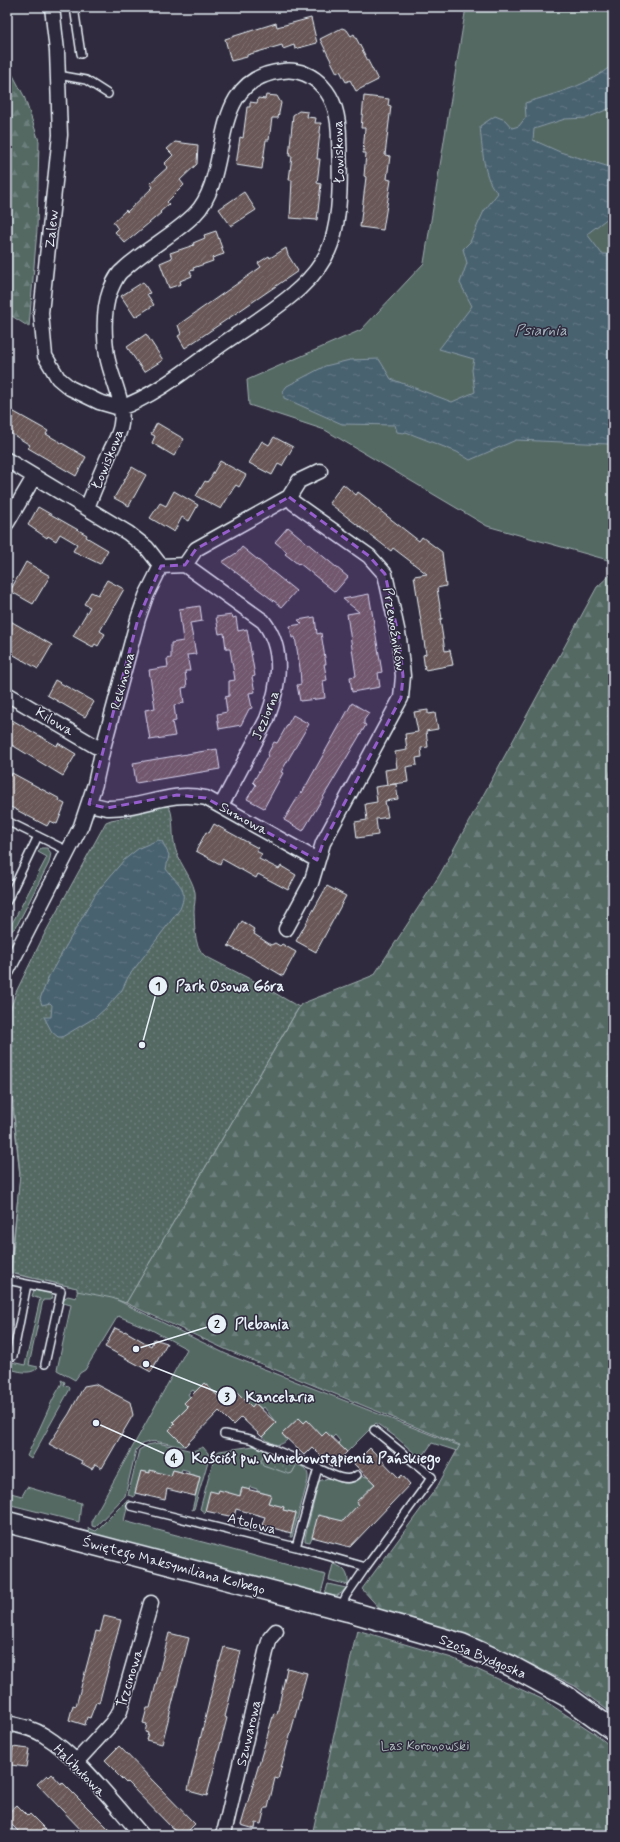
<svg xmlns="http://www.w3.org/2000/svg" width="620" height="1842" font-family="Mynerve,sans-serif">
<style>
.grass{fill:#546964;stroke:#9eadae}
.forest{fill:url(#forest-firs);stroke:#9eadae}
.park{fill:url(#park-dots);stroke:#9eadae}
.water{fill:url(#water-ripples);stroke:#899ba6}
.building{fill:url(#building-hatch);stroke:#e8f1f8}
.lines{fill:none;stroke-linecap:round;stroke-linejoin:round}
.service-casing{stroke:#e8f1f8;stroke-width:10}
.minor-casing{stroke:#e8f1f8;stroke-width:17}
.secondary-casing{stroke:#e8f1f8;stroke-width:23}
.service{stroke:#2f2a3d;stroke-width:7}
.minor{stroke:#2f2a3d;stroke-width:14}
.secondary{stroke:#2f2a3d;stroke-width:20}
.marked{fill:#965dcd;fill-opacity:0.2;stroke:#965dcd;stroke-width:3;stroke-dasharray:8 5;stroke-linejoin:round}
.labels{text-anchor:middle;stroke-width:3;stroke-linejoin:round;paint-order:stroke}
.street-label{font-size:14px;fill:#e8f1f8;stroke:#2f2a3d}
.park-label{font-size:14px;fill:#adbbbd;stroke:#2f2a3d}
.water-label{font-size:15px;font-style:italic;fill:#a8b8c2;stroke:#2f2a3d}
.leader{fill:none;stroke:#e8f1f8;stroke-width:1.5}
.callout-dot{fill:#e8f1f8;stroke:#2f2a3d;stroke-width:1.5}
.mark-label{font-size:12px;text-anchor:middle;font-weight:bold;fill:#111}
.callout-label{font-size:15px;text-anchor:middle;font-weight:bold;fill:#e8f1f8;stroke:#2f2a3d;stroke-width:3;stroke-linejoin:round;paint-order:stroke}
</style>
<defs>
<pattern id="forest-firs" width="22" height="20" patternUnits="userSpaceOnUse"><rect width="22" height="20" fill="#546964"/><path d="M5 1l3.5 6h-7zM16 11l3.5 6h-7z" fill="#6d7f7b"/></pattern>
<pattern id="park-dots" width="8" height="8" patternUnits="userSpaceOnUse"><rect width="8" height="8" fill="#546964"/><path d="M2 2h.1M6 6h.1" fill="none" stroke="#6d7f7b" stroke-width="1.8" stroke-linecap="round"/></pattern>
<pattern id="water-ripples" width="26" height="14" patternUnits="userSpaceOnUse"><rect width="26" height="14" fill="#496270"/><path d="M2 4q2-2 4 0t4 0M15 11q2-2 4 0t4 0" fill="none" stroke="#637985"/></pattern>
<pattern id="building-hatch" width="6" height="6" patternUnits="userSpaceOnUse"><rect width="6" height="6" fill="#695757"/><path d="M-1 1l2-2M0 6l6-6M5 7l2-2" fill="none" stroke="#7e7070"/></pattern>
</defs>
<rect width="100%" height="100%" fill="#2f2a3d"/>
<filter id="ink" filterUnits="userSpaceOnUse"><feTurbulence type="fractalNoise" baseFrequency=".025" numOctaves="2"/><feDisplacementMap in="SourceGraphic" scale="8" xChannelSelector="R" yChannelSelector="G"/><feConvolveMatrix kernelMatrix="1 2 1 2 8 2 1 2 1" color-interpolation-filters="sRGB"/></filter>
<g filter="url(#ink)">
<!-- grass -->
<path class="grass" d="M466,7H613V556L608,560L487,526L325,430L249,405L247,380L361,330L424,263Z
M41,848H47L51,853L49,863L16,927L9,933H7L47,857L38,852Z
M13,1108L126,1303L117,1300L226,1354L460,1446L457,1451L432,1443L421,1459L397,1438L376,1423L347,1452L338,1443L340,1441L335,1435L332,1438L326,1432L320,1438L299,1418L282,1434L287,1440C278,1449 272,1443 262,1437L276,1423L264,1407L262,1409L255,1403L249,1410L236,1391L234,1394L227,1388L219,1397L204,1383L195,1392L193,1390L188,1394L190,1397L184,1403L190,1409L173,1422L175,1424L169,1430L185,1446C168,1447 150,1433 136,1450L125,1496L95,1527L92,1526V1520L187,1349L150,1329L118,1316L85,1370L80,1373L75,1380L57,1370L71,1305L63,1303V1299L68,1296L76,1298L78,1288L14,1274L10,1271L20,1177Z
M34,1290L50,1293L53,1297L51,1300H43L29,1365L38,1367C32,1376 16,1371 7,1368V1361L25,1365L40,1299L32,1296Z
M61,1380L65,1382L64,1385L69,1386L70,1389L31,1459L27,1456L53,1399L62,1383Z
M158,1443L193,1451L203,1447L208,1453L209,1458L194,1509L192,1510L200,1477L188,1474L189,1471L182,1469L181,1472L173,1470L170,1479L150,1471V1473L141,1471L134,1497L128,1495L139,1450L147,1445Z
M254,1446L265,1451L261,1461L292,1473L297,1464C307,1468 310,1473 307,1484L292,1537H290L296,1513L283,1510L284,1507L268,1505L270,1495L257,1491V1489L250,1487L249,1490L242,1488L239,1498L218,1493L205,1513L200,1509L215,1454L219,1451Z
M360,1476L368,1477L379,1489L362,1497L356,1502L358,1505L343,1521L312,1537L310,1542L305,1541V1537L319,1481L328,1478C344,1482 346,1488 360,1476Z
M27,1487L81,1503L79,1522L7,1504V1499L11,1493L22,1496Z
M129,1500L124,1521L326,1575L320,1596L89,1535L88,1528L96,1531L125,1502Z
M333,1564C344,1567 349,1573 348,1585L329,1580Z
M328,1584L346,1588C341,1595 333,1599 324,1597Z"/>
<!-- forest -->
<path class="forest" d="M7,64L24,96L39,141L37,230L29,327L7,313Z
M613,572V1714L575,1686L506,1652L434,1626L381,1610L362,1589L437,1487L460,1445L227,1350L126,1303L301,1004L374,975L439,876L597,587Z
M357,1630L452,1658L542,1699L594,1733L613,1748V1835H312Z"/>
<!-- park -->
<path class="park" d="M164,806H168C174,811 172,833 174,842C176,861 191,874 195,892C196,899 194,905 194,911C195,926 193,945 205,956L254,981L299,1007L126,1303L112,1298L77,1291V1288L11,1273L20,1173L8,1056L10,1011L16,992L45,933L106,822L111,820L131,816L130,812Z
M265,1451L297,1464L292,1473L289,1474L263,1465L261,1461Z"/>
<!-- water -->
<path class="water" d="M613,64V107L587,118L565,119L534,129L533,140L560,152L613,168V214L587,234L602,254H613V441L608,444L516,440L470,460L457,452L406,432L403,433L397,432L395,425L342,424L284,398L283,391L287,386L325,366L350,360L379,359L391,379L452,402L475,392L472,370L474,359L439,349L472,306L460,283L467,263L463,249L470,242L484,211L498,193C483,182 482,144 480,126L495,116L505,120L512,128L519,126L526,117L525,103C556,93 589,86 613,64Z
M158,840L162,841L169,855L166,869C178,885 189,887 180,909L128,977L122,990L108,1006L96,1017L62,1037H58L52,1032L44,1017H51L52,1005L50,1003L42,1005L40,999L49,976L96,893L124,860L139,848Z"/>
<!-- building -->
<path class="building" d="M311,18L317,43L295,49L294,45L283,49L282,45L247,55V57L231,61L225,39L276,23L277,27Z
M342,28L347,30L351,36L354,34L378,80L356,91L350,80L346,82L340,71L337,73L320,39Z
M266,95L277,96L281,103L278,118H272L269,140H266L262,169L236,165L240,137L243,138L247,107H250V102L257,103L258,98L265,99Z
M364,96L389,99L388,105L391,106L385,155L390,156L387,179L391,180L383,230L360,227L366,177L364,176L366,153H363L365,128H361Z
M299,111L308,112L307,117L316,118L315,123H321L317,159H320L317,183L321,184L317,220L290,218L292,180H289L292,156H289L293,115Z
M175,142L198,145L197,164L180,180L184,185L167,202L169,204L160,212L161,213L125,243L115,232L118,229L113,222L126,210L127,212L153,187L150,183L168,167L164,164L173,155L167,149Z
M244,192L256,210L231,226L219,209Z
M216,231L224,254L212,258L213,261L193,268L194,270L190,271L192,276L180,281L181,284L169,288L160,263L172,258L170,253L194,245L193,243L205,238L204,235Z
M286,248L288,255L298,271L185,348L178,336L181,334L178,325L261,267L258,263L269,256L270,258Z
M143,282L150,293L147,294L154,305L135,317L121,296Z
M146,334L163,360L144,372L127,347Z
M7,408L48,431L46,434L86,457L76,476L28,448L30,445L7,431Z
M157,423L184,439L174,456L152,443L155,436L151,434Z
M274,437L293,447L282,466L278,464L272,475L249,463L262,441L269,445Z
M220,461L246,475L239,487L236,485L233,489L221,509L196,496L205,481L207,482L211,477Z
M132,467L146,475L129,506L114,498Z
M343,484L356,495L358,492L370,501L369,502L419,541L422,537L442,552L446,586L437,588L442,619H440L445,651L450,650L453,665L425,670L423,655L426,654L414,576L427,574L393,548L391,551L329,503Z
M174,491L198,505L189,521L182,517L174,532L150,518L160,503L166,506Z
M38,507L87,535L86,537L108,550L100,564L73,551L77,544L60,534L56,541L48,536L47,538L28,525Z
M288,527L348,577L335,592L299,563L298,564L285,554L287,552L275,542Z
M242,547L296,591L282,607L222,562L238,552Z
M26,562L50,576L33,604L10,591Z
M107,580L124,589L100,631L105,634L98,646L95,644L93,647L73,636L90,607L84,604L91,592L98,595Z
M369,594L382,672L378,673L380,687L352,692L350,677L356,676L347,614L359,612L343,599Z
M200,606L202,621L190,623L196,654L187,655L190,671H185L187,687L182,688L184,703L174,705L176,721L172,722L175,736L150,740L145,710L155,708L149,670L168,667L167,659L171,658V643L183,641L179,609Z
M232,615L233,618L236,617L238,631L247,629L255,676L252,677L255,692L249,693L252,708L249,709L241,725L219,729L217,714L227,712L225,697L229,696V681L235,680L230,649H226L224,633L219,634L216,617Z
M315,617L317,634L321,633L326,664H324L327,680L323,681L325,698L300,701L297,685L301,684L300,668L295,637L292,638L290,626L302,624L298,620Z
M7,619L52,645L38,669L7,651Z
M55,680L94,702L85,717L47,695Z
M352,703L369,713L364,720V724L366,725L303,831L284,820L301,792L302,793Z
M428,710V714L435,713L438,729L426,731L428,747L421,748L422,757L416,758L417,765L406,767L408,782L387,785L385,770L397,768L395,752L407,750L405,734L418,732L414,712Z
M293,715L309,724L281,772L283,773L264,808L247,799L256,785L253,782L268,756L267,755L274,742L277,743Z
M7,717L57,746L58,743L76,754L63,776L7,742Z
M217,749L220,769L136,783L133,763Z
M12,773L60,799L59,801L65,804L57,824L50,821L47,826L7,805V774L11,776Z
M396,784L398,799L385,801L388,817L376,819L378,835L357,838L355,822L367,820L365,804L377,802L375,787Z
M214,824L258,848L256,851L262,854L259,859L279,869L281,866L296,875L288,890L258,874L256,878L222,859L220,864L196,851L206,832L209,833Z
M327,886L346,896L316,952L296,941Z
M242,921L254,929L253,931L255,932L254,934L271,945L275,943L280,946L282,944L296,952L283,976L251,957L228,946Z
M115,1328L124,1332L125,1331L151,1346L154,1339L167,1343L151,1372L105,1347Z
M204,1383L219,1397L227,1388L234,1394L236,1391L252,1407L255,1403L276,1423L262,1437L241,1417L233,1425L219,1411L185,1446L169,1430L175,1424L173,1422L188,1407L184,1403Z
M95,1384L130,1402L133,1415L102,1468L95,1464L92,1469L81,1463L82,1461L49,1444L69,1414L84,1386Z
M299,1418L304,1423L307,1420L322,1436L326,1432L347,1452L332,1467L312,1447L304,1455L282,1434Z
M370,1448L399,1478L402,1475L410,1484L350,1547L312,1537L318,1515L343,1521L358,1505L356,1502L375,1484L354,1464Z
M150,1470L171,1476L173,1470L200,1477L195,1496L167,1489L165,1500L135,1493L141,1471L150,1473Z
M242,1488L271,1495L268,1503L284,1507L283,1510L296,1513L291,1533L262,1525L265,1517L236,1509L234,1517L205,1511L210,1491L218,1493L219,1490L240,1496Z
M104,1616L121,1620L101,1696L99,1703L96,1702L90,1718L87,1717L85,1725L69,1720L73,1705L76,1706L96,1631L100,1632Z
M169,1633L189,1638L162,1744L146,1740L148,1733L145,1732L147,1724L143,1723L147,1708H150Z
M224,1647L241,1651L225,1717L227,1718L207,1796L192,1792L188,1789L219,1661H220Z
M287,1668L307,1673L278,1779L275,1778L268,1808H265L261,1824L256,1823L255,1829L241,1825L274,1713L277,1714Z
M119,1746L195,1824L184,1835H179L127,1782L126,1783L115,1772L116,1771L105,1760Z
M13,1747L29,1749L26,1767L11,1765Z
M52,1774L61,1784L62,1782L115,1835H86L37,1784L47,1775L49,1777Z
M17,1805L28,1816L30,1814L51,1835H22L7,1820V1814Z"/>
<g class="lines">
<!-- service casing -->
<g class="service-casing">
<path id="service" d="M74,7L81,54
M58,75L86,80L108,94
M7,821L68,851
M7,901L38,836
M7,1280L61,1291L45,1364
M13,1356L27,1284
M224,1434L250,1439L318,1468L296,1547
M318,1468C329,1473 347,1484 357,1475
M131,1506L296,1547L366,1567
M341,1607L346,1596L366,1567L432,1477L374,1430"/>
</g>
<!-- minor casing -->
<g class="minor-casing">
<path id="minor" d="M52,7L57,51L60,135L41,313L45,356L58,378L70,388L99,402L120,408
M7,460L128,533L147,548L161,566
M87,508C94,489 102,471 110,452C114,443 120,434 121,424C125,400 111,379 107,356C104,335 103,310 110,291C113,284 117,274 123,270C145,249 173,236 195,214C235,173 204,79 283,71C298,69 313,75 323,87C336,101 339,120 339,139C340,171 342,212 331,244C325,261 313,276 300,288C275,311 245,328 218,347C187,369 156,395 120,408
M7,523L34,477
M185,565L263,621C286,650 279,687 267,719L221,806
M161,566L185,565L196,549L289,497L299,481L320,471
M7,694L95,746L103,748
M89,804C95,805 102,807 107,808C144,809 167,790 206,798L317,860
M286,929L311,883L323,843L401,698L403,676L399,638L385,574L369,556L294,503L289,497
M7,971L81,826L95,784L103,748L138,619L146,596L161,566
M7,1723C20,1726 33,1728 45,1736C78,1756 115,1805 142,1835
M76,1762L112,1723L120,1711L151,1603
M222,1835L225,1829L266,1652L270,1638L276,1631"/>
</g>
<!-- secondary casing -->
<g class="secondary-casing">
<path id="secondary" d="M7,1522L348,1611L462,1644L511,1666L566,1696L613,1730"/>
</g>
<!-- service -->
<use href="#service" class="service"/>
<!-- minor -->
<use href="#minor" class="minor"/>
<!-- secondary -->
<use href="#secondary" class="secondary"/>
</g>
</g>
<!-- marked area -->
<path class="marked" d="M289,497L369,556L385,574L399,638L403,676L401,698L323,843L317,860L206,798L177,795L107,808L89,804L138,619L161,566L185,565L196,549Z"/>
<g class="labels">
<!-- street labels -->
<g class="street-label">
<text transform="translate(338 152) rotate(-92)" y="5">Łowiskowa</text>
<text transform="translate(51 229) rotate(-84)" y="5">Zalew</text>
<text transform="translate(107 459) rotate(-68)" y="5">Łowiskowa</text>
<text transform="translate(395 629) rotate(81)" y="5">Przewoźników</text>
<text transform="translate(122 681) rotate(-75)" y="5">Rekinowa</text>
<text transform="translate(265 715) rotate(-68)" y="5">Jeziorna</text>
<text transform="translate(55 721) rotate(31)" y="5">Kilowa</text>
<text transform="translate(244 818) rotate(29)" y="5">Sumowa</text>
<text transform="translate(252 1523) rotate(14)" y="5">Atolowa</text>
<text transform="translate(174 1565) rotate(15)" y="5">Świętego Maksymiliana Kolbego</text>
<text transform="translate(483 1656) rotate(23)" y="5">Szosa Bydgoska</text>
<text transform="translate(129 1678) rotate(-73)" y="5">Trzcinowa</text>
<text transform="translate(248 1733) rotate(-77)" y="5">Szuwarowa</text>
<text transform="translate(80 1770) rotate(45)" y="5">Halibutowa</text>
</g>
<!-- park labels -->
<g class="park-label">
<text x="425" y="1750">Las Koronowski</text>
</g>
<!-- water labels -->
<g class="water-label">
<text x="541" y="335">Psiarnia</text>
</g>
</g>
<!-- callouts -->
<path class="leader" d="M142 1045L158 986M136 1349L217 1324M146 1364L227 1396M96 1423L174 1458"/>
<g class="callout-dot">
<circle cx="142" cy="1045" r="4"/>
<circle cx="136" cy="1349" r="4"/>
<circle cx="146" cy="1364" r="4"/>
<circle cx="96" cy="1423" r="4"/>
<circle cx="158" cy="986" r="10"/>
<circle cx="217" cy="1324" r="10"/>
<circle cx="227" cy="1396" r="10"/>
<circle cx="174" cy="1458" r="10"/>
</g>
<g class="mark-label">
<text x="158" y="990">1</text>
<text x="217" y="1328">2</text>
<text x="227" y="1401">3</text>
<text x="174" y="1462">4</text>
</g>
<g class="callout-label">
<text x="230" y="991">Park Osowa Góra</text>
<text x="262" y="1329">Plebania</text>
<text x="280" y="1402">Kancelaria</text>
<text x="316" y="1463">Kościół pw. Wniebowstąpienia Pańskiego</text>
</g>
<!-- margin -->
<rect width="620" height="1842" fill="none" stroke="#2f2a3d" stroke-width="24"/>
<rect x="12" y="12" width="596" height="1818" fill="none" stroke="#e8f1f8" stroke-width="1.5" filter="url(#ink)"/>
</svg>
